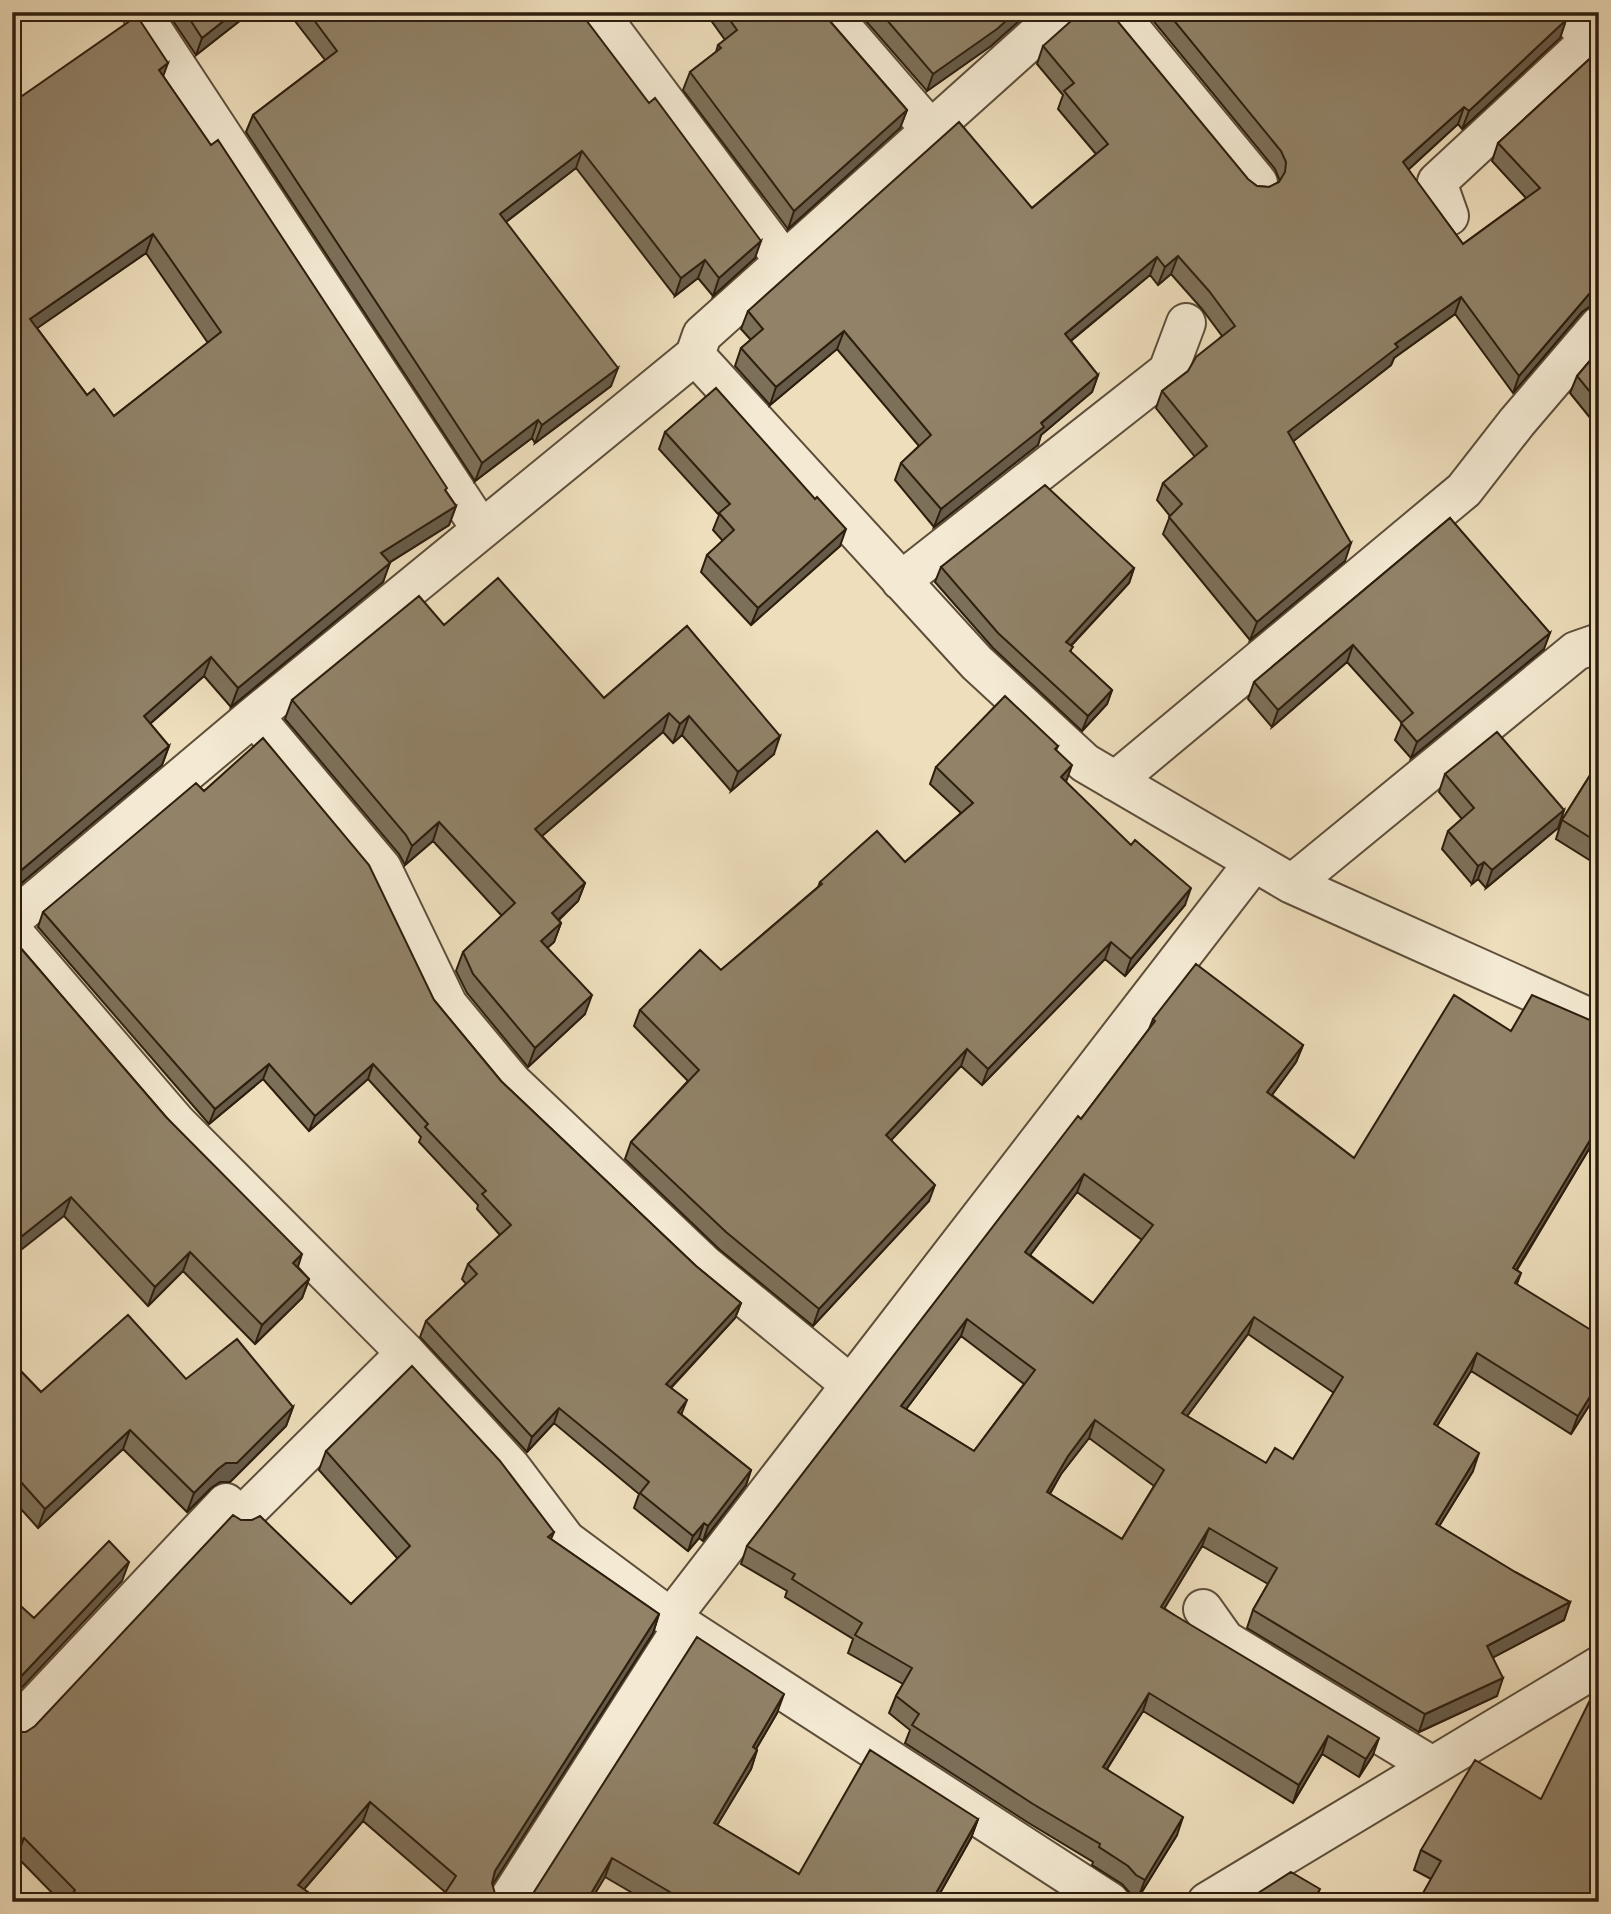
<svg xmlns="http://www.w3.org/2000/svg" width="1611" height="1914" font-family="'IM FELL French Canon',serif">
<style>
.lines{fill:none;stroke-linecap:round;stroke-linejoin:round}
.minor-casing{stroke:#5d4e3a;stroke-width:42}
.minor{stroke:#f4ead3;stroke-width:38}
.wall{fill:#7d7059;stroke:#2d1e0e;stroke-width:2;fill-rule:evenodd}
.shaded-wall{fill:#665b49;stroke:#2d1e0e;stroke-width:2}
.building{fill:#918268;stroke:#2d1e0e;stroke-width:2;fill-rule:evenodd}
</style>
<rect width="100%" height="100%" fill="#eedebc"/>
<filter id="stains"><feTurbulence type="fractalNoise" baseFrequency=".00286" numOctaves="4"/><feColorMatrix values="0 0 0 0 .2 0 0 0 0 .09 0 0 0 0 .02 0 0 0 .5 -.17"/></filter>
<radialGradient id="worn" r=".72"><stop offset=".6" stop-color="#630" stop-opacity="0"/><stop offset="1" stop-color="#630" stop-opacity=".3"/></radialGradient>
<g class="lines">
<!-- minor casing -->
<g class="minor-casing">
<path id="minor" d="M141,12L481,529
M598,12L785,262
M829,12L931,130
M1117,12L1258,183
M1567,12L1599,51
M1449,216L1437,182L1590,40
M695,355L977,663L1085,763L1292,884L1599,1022
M901,581L1168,371L1186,323
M254,716L382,868L448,1005L512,1082L705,1265L851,1385
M1115,781L1464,490L1517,422L1599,326
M1292,884L1576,651L1599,643
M12,920L254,716L695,355L702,335L1062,12
M12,931L176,1122L406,1353L510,1466L566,1540L671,1618L1110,1902
M1203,1609L1225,1640L1432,1766
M671,1618L1254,862
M12,1730L226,1503L240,1518L406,1353
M507,1902L683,1626
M1207,1902L1599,1666"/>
</g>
<!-- minor -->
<use href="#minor" class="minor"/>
</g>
<!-- wall -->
<path class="wall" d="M167,12H251L196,55Z
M288,12H402L405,16L755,258L713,296L698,278L675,296L576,168L506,222L611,386L535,443L532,438L475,481L246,132L253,115L325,60Z
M705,12H822L907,110L900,128L788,229L683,90L690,72L716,52L718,45L725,40Z
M858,12H1029L991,46L927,91Z
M1146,12H1560L1566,20L1560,38L1462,129L1458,124L1408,170L1463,244L1526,198L1492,161L1498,143L1596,53L1592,305L1582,312L1513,393L1455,314L1394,358L1391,365L1293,441L1345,561L1250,640L1163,534L1170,516L1157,500L1163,483L1195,457L1156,408L1162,391L1188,371L1222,336L1202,309L1171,274L1158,285L1150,275L1071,341L1098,375L1092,392L1041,435L1038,445L934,527L895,480L901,463L919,446L837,349L770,405L735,366L741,348L751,340L741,329L748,311L1032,208L1096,154L1058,109L1063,95L1037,64L1043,46L1257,186L1269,187L1279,182L1280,181L1275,169Z
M163,76L456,506L449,525L389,563L383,582L231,707L204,676L150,724L169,746L162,765L12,891V103ZM146,253L208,343L114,416L87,395L37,328Z
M1599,350V429L1570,393L1577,376Z
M665,432L840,546L751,625L701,572L707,555L723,541L713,530L719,515L659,449Z
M1450,518L1544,649L1411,758L1395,740L1402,723L1347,662L1272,727L1248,699L1254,682Z
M941,567L1134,568L1129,583L1071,646V652L1112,690L1107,704L1082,731L993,648L935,582Z
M444,625L604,698L687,626L774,754L731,791L682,735L673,743L663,732L542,836L585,883L578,901L559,920L561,923L554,942L547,948L585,1014L528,1067L467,993L456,971L463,952L502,916L433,841L405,865L399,854L285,719L292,700Z
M1058,746L1056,750L1066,782L1185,905L1125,976L1105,959L982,1085L961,1066L891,1140L929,1201L813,1326L719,1249L625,1159L631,1142L688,1081L634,1026L640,1010L721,970L818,887L820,882L905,862L961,813L930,784L936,767Z
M1599,761V866L1556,839L1562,820Z
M1445,774L1564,810L1558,828L1486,888L1478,879L1472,884L1442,849L1448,831L1462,819L1439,792Z
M204,791L434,1000L501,1081L696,1266L741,1303L735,1318L671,1388L682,1415L751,1470L746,1485L703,1541L699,1538L688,1551L634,1508L639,1494L554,1423L527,1452L420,1337L426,1321L466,1284L462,1279L468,1264L500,1235L477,1209L478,1205L419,1142L421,1137L368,1079L309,1131L263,1079L209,1124L38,927L43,912Z
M12,938L166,1117L298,1267L309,1279L302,1298L255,1344L183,1271L148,1306L64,1216Z
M1153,1019L1303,1045L1296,1062L1272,1095L1354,1158L1511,1031L1599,1024V1155L1589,1149L1517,1270L1521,1273L1517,1284L1599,1390L1571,1434L1471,1371L1437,1426L1473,1471L1439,1526L1515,1572L1570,1602L1564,1620L1493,1657L1497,1696L1419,1732L1247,1628L1253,1610L1268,1584L1202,1546L1164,1608L1373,1755L1359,1777L1322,1754L1293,1803L1143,1711L1107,1769L1177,1835L1138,1898L1130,1893L1122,1884L1092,1865L1093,1862L1027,1822L905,1743L910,1730L889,1713L896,1696L903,1684L848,1653L853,1639L785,1597L787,1591L741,1564L747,1546L1081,1119L1149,1029ZM1077,1192L1142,1240L1093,1303L1030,1255ZM1248,1334L1334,1393L1293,1459L1266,1463L1187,1416ZM961,1336L1024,1384L974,1451L906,1409ZM1089,1438L1154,1486L1122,1539L1050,1494L1061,1474Z
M12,1362L41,1392L186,1379L293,1407L286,1426L230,1482H220L211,1488L187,1512L123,1449L38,1528L12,1499Z
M326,1451L554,1532L551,1539L659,1614L653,1633L492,1884L445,1892L363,1821L304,1889L306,1899L311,1902H61L17,1857L12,1862V1731L15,1732H26L351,1604L398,1559L319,1470Z
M777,1713L756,1749L757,1750L751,1769L717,1825L799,1874L978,1819L971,1838L935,1902H648L605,1877L525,1902Z
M1541,1799L1599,1902L1431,1879L1414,1870L1421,1850Z"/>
<!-- shaded-wall -->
<path class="shaded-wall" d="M235,12H251L196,55L202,38Z
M1016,12H1029L991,46L927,91L933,74Z
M1566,20L1560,38L1462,129L1469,111Z
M168,63L161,82L159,70Z
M1464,107L1458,124L1397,180L1403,162Z
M907,110L900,128L788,229L794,211Z
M582,151L576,168L494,231L500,214Z
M153,234L146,253L23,338L30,319Z
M761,241L755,258L713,296L719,278Z
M1178,256L1171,274L1158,285L1165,267Z
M1157,257L1150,275L1058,351L1065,334Z
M705,260L698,278L675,296L681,278Z
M1599,288V305H1592L1582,312L1513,393L1519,376L1589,294Z
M1461,297L1455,314L1394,358L1391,365L1282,450L1288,432L1395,344Z
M844,331L837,349L770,405L776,387Z
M618,368L611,386L535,443L542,425Z
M1098,375L1092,392L1041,435L1038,445L934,527L941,509Z
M538,420L532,438L475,481L482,463Z
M456,506L449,525L374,572L381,553Z
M846,529L840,546L751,625L758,608Z
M1351,543L1345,561L1250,640L1257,622Z
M390,563L383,582L231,707L238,688Z
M1134,568L1129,583L1061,656L1066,642Z
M1550,633L1544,649L1411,758L1417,742Z
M1353,645L1347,662L1272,727L1278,710Z
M211,657L204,676L137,735L144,716Z
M1112,690L1107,704L1082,731L1088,716Z
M669,713L663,732L528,848L535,829Z
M689,716L682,735L673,743L680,724Z
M780,736L774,754L731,791L738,772Z
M169,746L162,765L12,891V878Z
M1072,765L1066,782L1061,777Z
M1564,810L1558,828L1486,888L1492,870Z
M439,822L433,841L405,865L412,846Z
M1484,862L1478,879L1472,884L1478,866Z
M585,883L578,901L545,932L552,913Z
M1191,888L1185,905L1125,976L1131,959Z
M561,923L554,942L534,960L541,941Z
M1111,942L1105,959L982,1085L988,1069Z
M592,995L585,1014L528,1067L535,1048Z
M1303,1045L1296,1062L1261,1110L1267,1092Z
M967,1049L961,1066L880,1152L886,1135Z
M269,1064L263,1079L209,1124L215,1109Z
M373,1064L368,1079L309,1131L315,1116Z
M1595,1132L1589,1149L1507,1285L1513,1268Z
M1084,1174L1077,1192L1019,1270L1025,1252Z
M935,1185L929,1201L813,1326L819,1309Z
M71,1197L64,1216L12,1257V1244Z
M190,1252L183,1271L148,1306L155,1287Z
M302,1254L296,1273L293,1263Z
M309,1279L302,1298L255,1344L262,1325Z
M741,1303L735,1318L660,1399L666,1384Z
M1254,1317L1248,1334L1176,1431L1182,1413Z
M967,1319L961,1336L895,1424L901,1406Z
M1477,1353L1471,1371L1427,1442L1434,1424Z
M1599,1382V1390L1571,1434L1578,1416Z
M687,1400L681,1415L678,1412Z
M293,1407L286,1426L230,1482H220L211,1488L187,1512L194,1493L218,1469Z
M559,1408L554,1423L527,1452L532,1437Z
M1095,1420L1089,1438L1061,1474L1040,1510L1047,1492L1068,1456Z
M130,1430L123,1449L38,1528L45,1509Z
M1479,1453L1473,1471L1430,1541L1436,1524Z
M751,1470L746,1485L703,1541L708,1526Z
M704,1523L699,1538L688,1551L693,1536Z
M1209,1528L1202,1546L1155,1624L1161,1607Z
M129,1562L122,1581L12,1698V1686Z
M1570,1602L1564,1620L1481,1664L1487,1646Z
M659,1614L653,1633L489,1890L495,1871Z
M1503,1678L1497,1696L1419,1732L1425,1714Z
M1149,1693L1143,1711L1097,1785L1103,1767Z
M784,1694L777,1713L746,1766L753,1747Z
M1328,1736L1322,1754L1293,1803L1299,1785Z
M1379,1738L1373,1755L1359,1777L1366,1759Z
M757,1750L751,1769L707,1842L714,1823Z
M370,1802L363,1821L293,1902L298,1885Z
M1183,1817L1177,1835L1138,1898L1145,1880Z
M978,1819L971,1838L935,1902H931Z
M24,1838L17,1857L12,1862V1850Z
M612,1858L605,1877L590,1902H586Z"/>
<!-- building -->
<path class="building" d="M185,12H235L202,38Z
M308,12H402L405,16L411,12H580L649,103L655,98L761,241L719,278L705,260L681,278L582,151L500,214L618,368L542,425L538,420L482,463L253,115L337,51Z
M724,12H822L907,110L794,211L690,72L721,48L718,45L737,30Z
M880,12H1016L997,29L933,74Z
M1081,12H1110L1248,179L1257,186L1269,187L1279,182L1285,172L1286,162L1281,151L1167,12H1560L1566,20L1469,111L1464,107L1403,162L1463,244L1540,188L1498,143L1596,53H1599V288L1589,294L1519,376L1461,297L1395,344L1398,347L1288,432L1351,543L1257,622L1169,517L1182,504L1163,483L1207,446L1162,391L1188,371L1196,357L1235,326L1209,291L1178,256L1165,267L1157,257L1065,334L1098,375L1041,423L1044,427L941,509L901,463L931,435L844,331L776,387L741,348L763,329L748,311L959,122L1032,208L1108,144L1064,91L1074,83L1043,46Z
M137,16L168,63L159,70L211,145L218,140L447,488L445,490L456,506L381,553L390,563L238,688L211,657L144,716L169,746L12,878V103ZM153,234L221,332L114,416L94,389L87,395L30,319Z
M1599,350V403L1577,376Z
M716,388L815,499L817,497L846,529L758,608L707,555L734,530L719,513L730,504L665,432Z
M1045,485L1134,568L1066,642L1073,647L1070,651L1112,690L1088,716L998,633L941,567Z
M1450,518L1550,633L1417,742L1401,723L1413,713L1353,645L1278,710L1254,682Z
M498,578L604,698L687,626L780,736L738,772L689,716L680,724L669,713L535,829L585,883L552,913L561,923L541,941L592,995L535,1048L473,974L463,952L515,903L439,822L412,846L406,835L292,700L419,596L444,625Z
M1005,696L1058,746L1055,749L1072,765L1061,777L1131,845L1135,840L1191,888L1131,959L1111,942L988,1069L967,1049L886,1135L935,1185L819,1309L726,1232L631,1142L699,1070L640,1010L700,950L721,970L822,884L820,882L877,831L905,862L973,803L936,767Z
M1497,732L1564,810L1492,870L1484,862L1478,866L1448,831L1474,808L1445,774Z
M263,738L369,865L434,1000L501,1081L696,1266L741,1303L666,1384L687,1400L678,1412L751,1470L708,1526L704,1523L693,1536L640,1493L649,1482L559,1408L532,1437L426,1321L477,1274L468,1264L511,1225L482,1194L486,1191L425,1127L428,1124L373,1064L315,1116L269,1064L215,1109L43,912L196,783L204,791Z
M1599,761V843L1562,820Z
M12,938L166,1117L302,1254L293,1263L309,1279L262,1325L190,1252L155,1287L71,1197L12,1244Z
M1196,964L1303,1045L1267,1092L1354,1158L1454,995L1511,1031L1532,995L1599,1024V1133L1595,1132L1513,1268L1521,1273L1515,1283L1599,1335V1382L1578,1416L1477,1353L1434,1424L1479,1453L1436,1524L1515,1572L1570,1602L1487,1646L1503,1678L1425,1714L1253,1610L1277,1568L1209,1528L1161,1607L1379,1738L1366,1759L1328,1736L1299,1785L1149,1693L1103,1767L1183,1817L1145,1880L1136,1875L1128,1866L1099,1847L1100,1844L1033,1804L912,1725L919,1714L896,1696L912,1668L855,1635L862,1623L792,1579L795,1574L747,1546L1078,1116L1081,1119L1155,1021L1153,1019ZM1084,1174L1153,1225L1093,1303L1025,1252ZM1254,1317L1343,1377L1293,1459L1275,1448L1266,1463L1182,1413ZM967,1319L1035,1370L974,1451L901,1406ZM1095,1420L1164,1470L1122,1539L1047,1492L1068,1456Z
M128,1315L186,1379L237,1339L293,1407L237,1463H226L218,1469L194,1493L130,1430L45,1509L12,1472V1362L41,1392Z
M412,1366L500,1461L554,1532L548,1537L659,1614L495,1871L492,1883L495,1894L503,1902H439L456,1876L370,1802L298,1885L308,1892L305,1898L311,1902H67L75,1890L24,1838L12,1850V1731L15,1732H26L35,1726L233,1515L241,1520H252L260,1516L351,1604L410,1546L326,1451Z
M109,1541L129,1562L12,1686V1598L34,1618Z
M697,1637L784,1694L753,1747L757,1750L714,1823L799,1874L870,1750L978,1819L931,1902H687L612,1858L586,1902H525L532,1895Z
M1597,1686H1599V1902H1418L1441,1861L1421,1850L1475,1760L1541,1799Z
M1291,1872L1320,1889L1313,1902H1244Z"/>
<!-- margin -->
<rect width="1611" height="1914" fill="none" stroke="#eedebc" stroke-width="42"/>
<rect x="14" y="14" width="1583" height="1886" fill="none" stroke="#2d1e0e" stroke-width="3.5"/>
<rect x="21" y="21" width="1569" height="1872" fill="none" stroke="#2d1e0e" stroke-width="2"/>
<rect width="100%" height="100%" filter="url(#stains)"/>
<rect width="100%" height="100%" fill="url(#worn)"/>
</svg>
